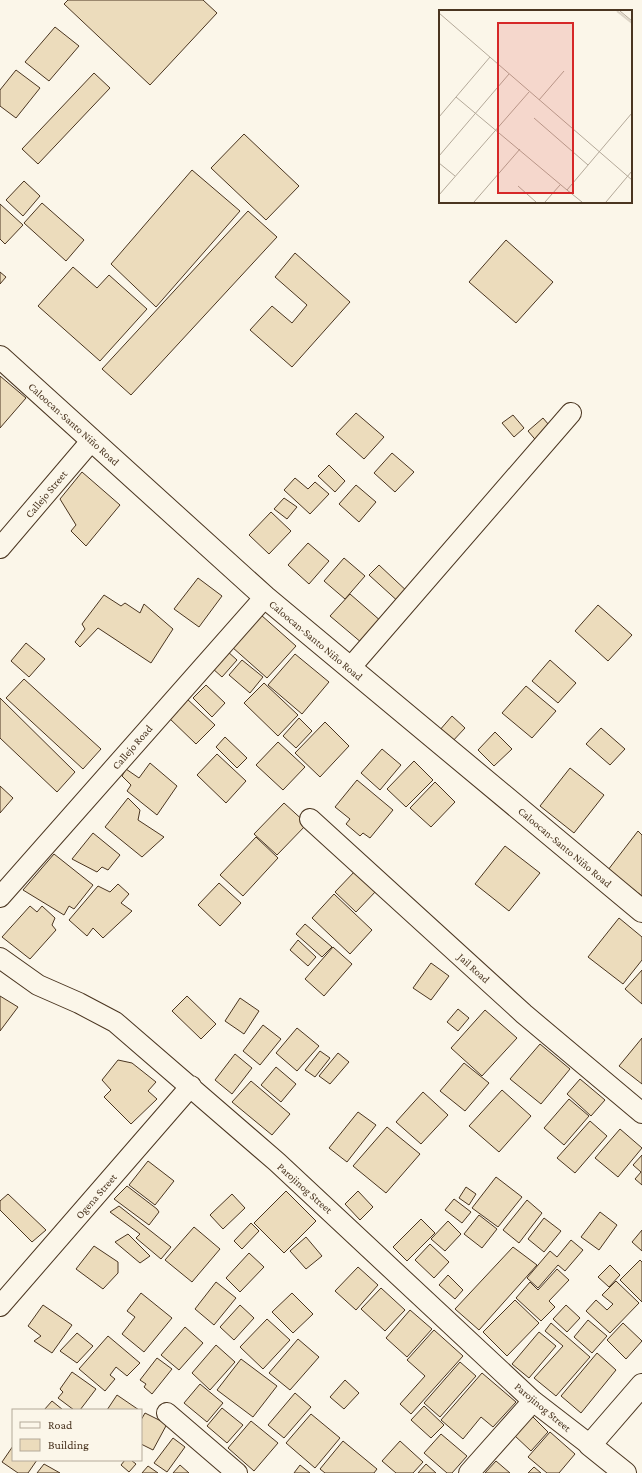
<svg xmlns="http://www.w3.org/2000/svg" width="642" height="1473" font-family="'Crimson Pro',serif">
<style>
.building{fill:#ecdcbc;stroke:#4a3520}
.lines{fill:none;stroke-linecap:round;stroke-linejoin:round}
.minor-casing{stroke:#4a3520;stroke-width:22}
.tertiary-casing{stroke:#4a3520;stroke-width:24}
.primary-casing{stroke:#4a3520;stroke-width:24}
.minor{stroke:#fbf6e9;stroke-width:20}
.tertiary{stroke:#fbf6e9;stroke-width:22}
.primary{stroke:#fbf6e9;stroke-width:22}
.labels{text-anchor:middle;stroke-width:3;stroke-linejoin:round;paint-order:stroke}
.street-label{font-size:11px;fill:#4a3520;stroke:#fbf6e9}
.inset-river{fill:none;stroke:#dcd4c6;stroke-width:2}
.inset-road{fill:none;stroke:#b4a999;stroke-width:1}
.view{fill:#d62828;fill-opacity:0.15;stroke:#d62828;stroke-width:2}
.inset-edge{fill:none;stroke:#4a3520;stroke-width:2}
</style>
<rect width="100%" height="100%" fill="#fbf6e9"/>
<!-- building -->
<path class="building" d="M68,0H203L217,13L150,85L64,4Z
M55,27L79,46L49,81L25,62Z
M16,70L40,88L16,118L0,106V90Z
M94,73L110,88L38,164L22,149Z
M244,134L299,186L266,220L211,168Z
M192,170L240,211L156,307L111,264Z
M24,181L40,196L23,216L6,200Z
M42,203L84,240L66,261L24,223Z
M0,204L23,225L5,244L0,239Z
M248,211L277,237L131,395L102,369Z
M506,240L553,282L516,323L469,282Z
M295,253L350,302L292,367L250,330L272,306L292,323L307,305L275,277Z
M73,267L97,288L109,275L147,309L100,361L38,306Z
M0,272L6,277L0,284Z
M0,376L26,398L0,428Z
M356,413L384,437L364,459L336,434Z
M513,415L524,428L514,437L502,423Z
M543,418L554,431L539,444L528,431Z
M392,453L414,472L395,492L374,473Z
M329,465L345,481L335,492L318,476Z
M82,472L120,505L86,546L71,531L76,525L60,499Z
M295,478L308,489L315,482L329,494L310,514L284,490Z
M356,485L376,502L359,522L339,504Z
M284,498L297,507L287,519L274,509Z
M271,512L291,531L269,554L249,535Z
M308,543L329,561L309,584L288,565Z
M344,558L365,576L345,599L324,581Z
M379,565L410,594L401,604L369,575Z
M198,578L222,596L199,627L174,609Z
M350,594L382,622L362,643L330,616Z
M104,595L121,606L125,603L140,613L144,604L173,629L151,663L98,628L80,647L75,642L85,629L82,624Z
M598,605L632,635L608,661L575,631Z
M261,615L296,646L267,678L232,647Z
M26,643L45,659L29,677L11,661Z
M227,651L237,660L222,677L212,668Z
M295,654L329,682L302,714L268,685Z
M242,660L263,677L250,693L229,675Z
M550,660L576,683L558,703L532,681Z
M24,679L101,749L83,769L6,698Z
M264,683L298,715L278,736L244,703Z
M206,685L225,703L212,717L193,698Z
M526,686L556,711L532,738L502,713Z
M0,698L75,772L57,792L0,738Z
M186,698L215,725L196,744L168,717Z
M452,716L465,728L450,744L439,731Z
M299,718L312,731L296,748L283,736Z
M325,722L349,746L320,777L295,753Z
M601,728L625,749L610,765L586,744Z
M495,732L512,749L494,766L478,750Z
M225,737L247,758L237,768L216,747Z
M278,742L305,767L283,790L256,765Z
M382,749L401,765L380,790L361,773Z
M217,754L246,781L226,803L197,775Z
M414,761L433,780L406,807L387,789Z
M150,763L177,786L157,815L127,791L131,785L122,776L126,769L139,778Z
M570,768L604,795L574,833L540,806Z
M357,780L393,810L370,838L363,833L360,836L346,824L350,819L335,807Z
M435,782L455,802L431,827L410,808Z
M0,786L13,798L0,813Z
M128,798L140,810L138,820L164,837L142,857L105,827Z
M284,803L307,824L277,855L254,834Z
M638,831L642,835V896L608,870Z
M93,833L120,855L108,870L102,867L97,872L72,859Z
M256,837L278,858L243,896L220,875Z
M505,846L540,873L509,911L475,884Z
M54,854L93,885L74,909L69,906L64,915L23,890Z
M356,870L377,890L356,912L335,892Z
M219,883L241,903L220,926L198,905Z
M118,884L129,894L121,903L132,911L103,938L93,928L87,936L69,920L98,886L110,892Z
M334,894L372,930L350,954L312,918Z
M30,906L37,912L42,906L55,918L52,925L56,930L30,959L2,937Z
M619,918L642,937V960L623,984L588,957Z
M305,924L332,947L322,957L296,934Z
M298,940L316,957L308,966L290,950Z
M333,947L352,964L324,996L305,979Z
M431,963L449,976L431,1000L413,988Z
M642,970V1004L625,989Z
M0,996L18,1007L0,1031Z
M187,996L216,1024L201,1039L172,1011Z
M240,998L259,1011L244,1034L225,1021Z
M458,1009L469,1018L458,1031L447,1022Z
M485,1010L517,1038L482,1076L451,1048Z
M263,1025L281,1039L260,1065L243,1051Z
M297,1028L319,1046L297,1071L276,1053Z
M642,1038V1084L619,1066Z
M540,1044L570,1069L541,1104L510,1079Z
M320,1051L330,1058L315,1077L305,1070Z
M338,1053L349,1062L330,1084L319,1076Z
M235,1054L252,1068L232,1094L215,1080Z
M118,1060L132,1063L156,1082L148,1091L157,1099L131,1124L104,1097L111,1090L102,1080Z
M464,1063L489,1083L465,1111L440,1091Z
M276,1067L296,1084L281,1102L261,1085Z
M580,1079L605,1100L591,1116L567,1094Z
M251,1081L290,1114L272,1135L232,1102Z
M502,1090L531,1116L499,1152L469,1126Z
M423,1092L448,1115L421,1144L396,1122Z
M569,1099L589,1116L564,1145L544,1128Z
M358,1112L376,1125L347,1162L329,1148Z
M590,1121L607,1136L575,1173L557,1158Z
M387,1127L420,1154L386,1193L353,1166Z
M620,1129L642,1148L618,1177L595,1158Z
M642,1155V1185L635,1179L641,1172L633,1165Z
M148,1161L174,1181L155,1205L129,1185Z
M496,1177L522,1197L498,1227L472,1208Z
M127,1186L157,1209L159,1212L149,1225L114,1199Z
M466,1187L476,1194L469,1205L459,1198Z
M286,1191L316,1221L284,1253L254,1223Z
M358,1191L373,1207L360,1220L345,1204Z
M8,1194L46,1230L32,1242L0,1210V1201Z
M232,1194L245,1208L223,1229L210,1215Z
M454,1199L471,1212L462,1223L445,1210Z
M527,1200L542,1213L519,1243L503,1230Z
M119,1206L171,1247L161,1259L136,1238L140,1234L110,1212Z
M600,1212L617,1225L599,1250L581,1237Z
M479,1215L497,1229L482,1248L464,1234Z
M544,1218L561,1231L544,1252L528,1239Z
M421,1219L435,1233L407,1261L393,1247Z
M448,1221L461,1234L445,1251L431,1239Z
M251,1223L259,1231L242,1249L234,1241Z
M194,1227L220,1249L192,1282L165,1260Z
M642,1230V1251L632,1242Z
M128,1234L150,1256L140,1263L115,1242Z
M306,1237L322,1256L306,1269L290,1251Z
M571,1240L583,1250L565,1271L558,1265L538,1288L527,1278L550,1251L557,1257Z
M430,1244L449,1262L434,1278L415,1260Z
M94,1246L118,1262V1273L103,1289L76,1269Z
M513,1247L537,1265L479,1330L455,1309Z
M249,1253L264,1267L240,1292L226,1278Z
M640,1260L642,1262V1302L620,1280Z
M610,1265L620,1275L609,1287L598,1277Z
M358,1267L378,1285L356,1310L335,1291Z
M557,1269L569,1280L549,1301L555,1307L541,1321L516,1298L530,1282L538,1290Z
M448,1275L463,1290L455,1299L439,1285Z
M616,1281L639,1303L610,1333L586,1311L596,1300L607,1310L613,1304L602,1295Z
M216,1282L236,1298L214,1325L195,1309Z
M381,1288L405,1310L385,1331L361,1309Z
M141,1293L172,1318L144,1352L122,1334L135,1317L127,1311Z
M292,1293L313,1314L293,1333L272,1312Z
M515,1300L539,1323L507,1356L483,1332Z
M43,1305L72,1325L52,1353L34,1341L41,1336L28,1326Z
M240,1305L254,1318L234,1340L220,1327Z
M566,1305L580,1318L567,1332L553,1319Z
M410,1310L432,1329L407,1357L386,1338Z
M267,1319L290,1340L263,1369L240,1347Z
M588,1320L607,1336L592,1353L574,1337Z
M551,1323L590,1357L556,1396L534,1378L563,1346L545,1331Z
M623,1323L642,1341L626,1359L607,1340Z
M185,1327L203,1343L179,1370L161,1355Z
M434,1330L463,1356L411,1414L400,1404L425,1376L407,1360Z
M539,1332L556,1346L529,1378L512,1364Z
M77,1333L93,1346L77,1363L60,1351Z
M108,1336L140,1363L127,1376L116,1367L110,1375L115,1379L105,1391L79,1369Z
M298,1339L319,1357L290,1390L269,1373Z
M216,1345L235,1362L210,1390L192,1373Z
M597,1353L616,1370L581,1413L561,1396Z
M157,1358L172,1369L152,1394L144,1387L146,1384L140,1380Z
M241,1359L277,1386L253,1417L217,1390Z
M460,1362L476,1376L440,1417L424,1403Z
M72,1372L96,1389L80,1410H74L58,1398L63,1392L60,1389Z
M482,1373L516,1402L493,1427L481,1417L463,1439L441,1420Z
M345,1380L359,1393L344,1409L330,1397Z
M200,1384L223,1403L207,1422L184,1403Z
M295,1393L311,1407L284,1438L268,1425Z
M117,1395L139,1410H107Z
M52,1401L63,1410H44Z
M424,1406L444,1425L431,1438L411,1420Z
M222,1408L243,1425L227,1443L207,1426Z
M145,1413L167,1424L153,1450L141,1444V1420Z
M311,1414L340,1438L315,1468L286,1443Z
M532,1416L548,1432L531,1451L514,1435Z
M251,1421L278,1443L254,1471L228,1448Z
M550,1432L575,1454L559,1473H547L528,1457Z
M441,1434L467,1456L452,1473H447L424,1453Z
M173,1438L185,1447L167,1472L154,1463Z
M343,1441L377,1469L374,1473H325L320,1469Z
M400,1441L423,1462L413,1473H396L382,1461Z
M13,1446V1460H37L28,1473H18L2,1462Z
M125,1460H131L136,1464L129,1472L121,1465Z
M496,1461L510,1473H485Z
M44,1464L60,1473H37Z
M426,1464L436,1473H418Z
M180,1465L189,1473H173Z
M300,1465L310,1473H294Z
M148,1466L158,1473H142Z
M534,1467L541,1473H528Z"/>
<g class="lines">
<!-- minor casing -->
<g class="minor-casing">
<path id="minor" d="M0,548L92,440
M350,668L571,413
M310,819L524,1014L642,1113
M0,897L265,597
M0,958L38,985L79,1003L115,1022L277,1162L533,1401L590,1445
M0,1306L191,1086
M167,1413L237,1473
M469,1473L533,1401"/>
</g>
<!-- tertiary casing -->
<g class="tertiary-casing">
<path id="tertiary" d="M0,357L265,597L642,911"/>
</g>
<!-- primary casing -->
<g class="primary-casing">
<path id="primary" d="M625,1473L590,1445L642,1385"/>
</g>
<!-- minor -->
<use href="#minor" class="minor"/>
<!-- tertiary -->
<use href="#tertiary" class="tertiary"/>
<!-- primary -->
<use href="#primary" class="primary"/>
</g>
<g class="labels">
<!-- street labels -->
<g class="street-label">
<text transform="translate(74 424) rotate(42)" y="4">Caloocan-Santo Niño Road</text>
<text transform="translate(46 494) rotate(-50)" y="4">Callejo Street</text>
<text transform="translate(316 640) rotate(40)" y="4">Caloocan-Santo Niño Road</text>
<text transform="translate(132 747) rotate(-49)" y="4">Callejo Road</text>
<text transform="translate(565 847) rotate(40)" y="4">Caloocan-Santo Niño Road</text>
<text transform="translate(474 968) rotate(42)" y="4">Jail Road</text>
<text transform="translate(305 1188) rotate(42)" y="4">Parojinog Street</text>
<text transform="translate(96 1196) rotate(-49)" y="4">Ogena Street</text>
<text transform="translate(543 1407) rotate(40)" y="4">Parojinog Street</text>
</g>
</g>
<!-- overview -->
<g transform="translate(439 10)">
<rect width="193" height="193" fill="#fbf6e9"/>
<path class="inset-river" d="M178,1L193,13"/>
<path class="inset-road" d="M181,1L193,11M0,3L193,170M17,87L128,180M100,90L125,61M0,107L51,47M95,108L149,155M0,146L70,64M0,153L16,166M79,176L97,192M0,185L90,82M35,192L81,139M106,192L121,175M143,192L128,180L193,103M167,192L193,161"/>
<path class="view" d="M59,13H134V183H59Z"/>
<rect width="193" height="193" class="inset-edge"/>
</g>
<!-- legend -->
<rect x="12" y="1409" width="130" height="52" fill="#fbf6e9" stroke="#b4a999"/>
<rect x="20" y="1422" width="20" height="6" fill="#fbf6e9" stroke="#b4a999"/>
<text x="48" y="1429" font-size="12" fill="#4a3520">Road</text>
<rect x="20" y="1439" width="20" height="12" fill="#ecdcbc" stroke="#b4a999"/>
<text x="48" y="1449" font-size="12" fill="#4a3520">Building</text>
</svg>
